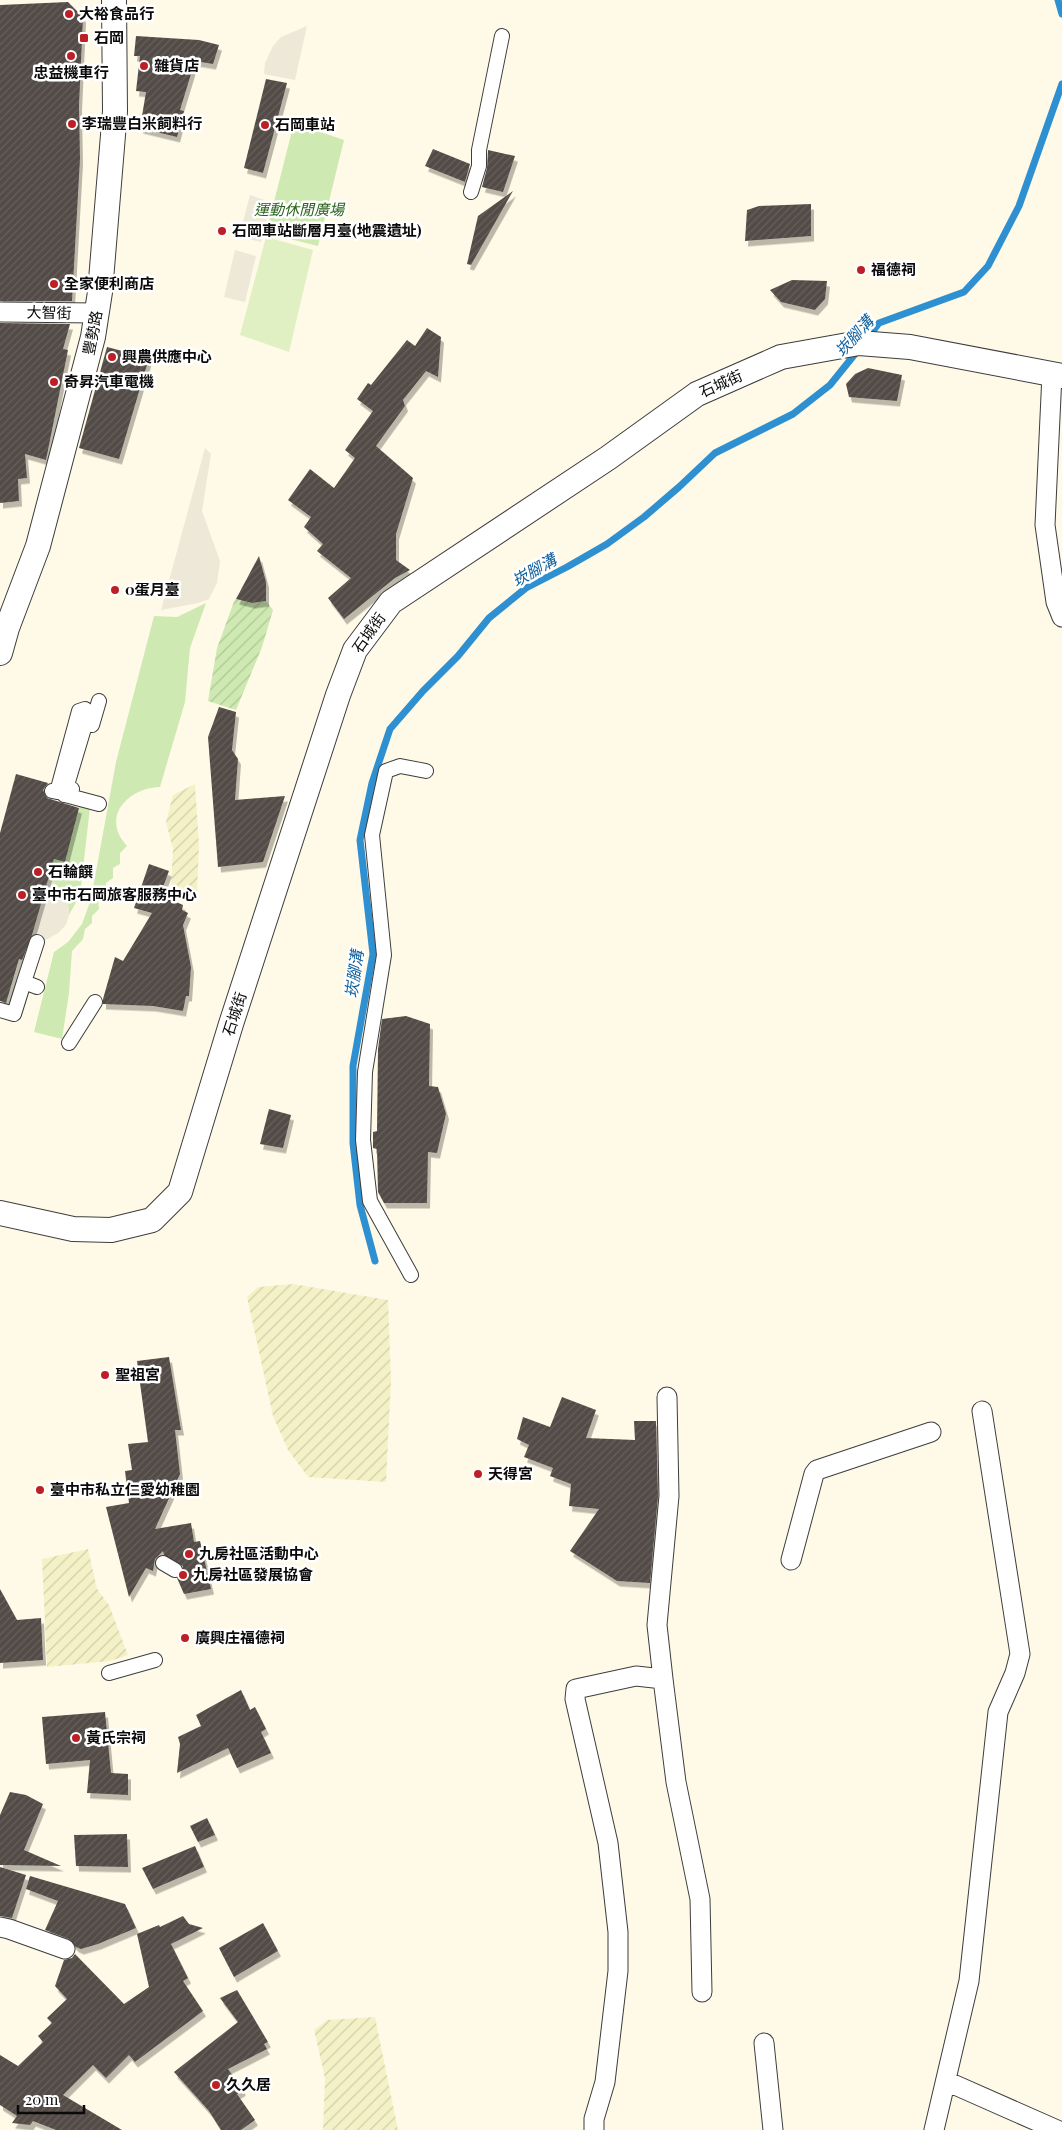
<svg xmlns="http://www.w3.org/2000/svg" width="1062" height="2130" font-family="'Playfair Display','Noto Sans TC',serif">
<style>
.farmland{fill:url(#farmland-furrows)}
.grass{fill:#cee9b1}
.garden{fill:url(#garden-furrows)}
.pitch{fill:#e0f0c3}
.plaza{fill:#ede8d8}
.lines{fill:none;stroke-linecap:round;stroke-linejoin:round}
.stream{stroke:#2f90d1;stroke-width:7}
.building{fill:url(#building-hatch);filter:url(#shadow)}
.pedestrian-casing{stroke:#3d3d3d;stroke-width:16}
.minor-casing{stroke:#3d3d3d;stroke-width:21}
.tertiary-casing{stroke:#3d3d3d;stroke-width:26}
.pedestrian{stroke:#fff;stroke-width:14}
.minor{stroke:#fff;stroke-width:19}
.tertiary{stroke:#fff;stroke-width:24}
.poi-dot{fill:#bd1f26;stroke:#fff;stroke-width:2}
.labels{text-anchor:middle;stroke-width:5;stroke-linejoin:round;paint-order:stroke}
.poi-label{font-size:15px;font-weight:bold;fill:#0a0a0a;stroke:#fff;text-anchor:start}
.park-label{font-size:15px;font-style:italic;fill:#29621a;stroke:#fff}
.street-label{font-size:15px;fill:#0a0a0a;stroke:#fff}
.water-label{font-size:16px;font-style:italic;fill:#11609e;stroke:#fff}
</style>
<defs>
<pattern id="farmland-furrows" width="10" height="10" patternUnits="userSpaceOnUse" patternTransform="scale(1.25)"><rect width="10" height="10" fill="#f5f1c7"/><path d="M-1 1l2-2M0 10L10 0M9 11l2-2" fill="none" stroke="#d1cdaa"/></pattern>
<pattern id="garden-furrows" width="10" height="10" patternUnits="userSpaceOnUse" patternTransform="scale(1.25)"><rect width="10" height="10" fill="#cee9b1"/><path d="M-1 1l2-2M0 10L10 0M9 11l2-2" fill="none" stroke="#b0c697"/></pattern>
<pattern id="building-hatch" width="6" height="6" patternUnits="userSpaceOnUse" patternTransform="scale(1.25)"><rect width="6" height="6" fill="#534b46"/><path d="M-1 1l2-2M0 6l6-6M5 7l2-2" fill="none" stroke="#67605c"/></pattern>
<filter id="shadow"><feDropShadow dx="3" dy="5.5" stdDeviation="0" flood-color="#0004"/></filter>
</defs>
<rect width="100%" height="100%" fill="#fffae7"/>
<!-- farmland -->
<path class="farmland" d="M195,784L199,845L197,894L171,885L173,849L166,822L173,795Z
M293,1284L388,1300L391,1381L386,1482L308,1477L288,1450L273,1416L247,1297L258,1287Z
M88,1549L97,1589L109,1605L128,1655L110,1661L47,1667L42,1559Z
M375,2017L398,2130H323L325,2078L314,2030L327,2020Z"/>
<!-- grass -->
<path class="grass" d="M294,123L344,140L318,246L266,233Z
M206,603L190,648L185,702L160,787C128,788 100,817 127,846L120,853V864L113,868V878L106,883V894L98,899L99,909L92,916V923L85,929L83,939L72,951L69,993L62,1039L34,1032L54,952L68,942L82,924L91,899L116,762L154,616L177,617Z
M80,804L90,807L80,895L69,915L68,904L48,878L54,859L65,862Z"/>
<!-- garden -->
<path class="garden" d="M235,599L252,603L266,601L273,610L262,647L236,710L208,701L217,648Z"/>
<!-- pitch -->
<path class="pitch" d="M266,237L313,250L289,352L240,335Z"/>
<!-- plaza -->
<path class="plaza" d="M307,26L295,80L264,74L265,63L273,46L281,37Z
M250,195L270,202L261,242L239,237Z
M235,250L256,256L245,302L224,297Z
M205,448L211,454L202,511L220,561L217,583L209,599L198,603L161,610Z
M48,878L64,892L68,904L69,915L66,925L58,933L48,939L30,942Z"/>
<g class="lines">
<!-- stream -->
<path class="stream" d="M1058,0L1062,14
M867,339L879,323L964,292L988,266L1019,206L1062,84
M375,1261L360,1205L353,1143V1066L373,954L360,840L372,783L390,729L423,691L458,656L489,618L526,588L567,567L607,544L644,517L679,487L715,453L793,414L830,385L859,349"/>
</g>
<!-- building -->
<path class="building" d="M68,2L83,17L79,106L80,159L72,301H0V5Z
M136,36L199,40L219,45L213,64L195,61L180,110L184,111L177,137L140,128L146,92L136,91L140,56H134Z
M266,79L287,83L263,173L244,168Z
M433,149L470,164L465,182L425,166Z
M488,150L515,156L503,192L482,187L487,168Z
M513,191L471,265L467,264L478,216Z
M811,204V236L745,241L747,210L759,206Z
M792,280L827,281L825,299L815,310L781,302L770,290Z
M0,323L70,324L63,349L68,350L46,460L25,454L27,478L18,479L19,501L0,503Z
M427,328L441,337L438,377L426,371L403,400L405,406L376,446L413,478L396,534V560L410,570L395,578L344,619L328,598L351,578L317,551L323,544L304,527L311,517L288,500L310,469L334,488L355,458L345,450L373,411L357,399L368,383L371,385L407,340L415,346Z
M107,347L149,358L119,459L79,448Z
M868,368L902,375L897,401L849,397L846,384L855,374Z
M259,556L266,582V601L252,603L236,599Z
M219,707L236,712L232,750L238,759L235,800L285,796L263,862L218,867L208,737Z
M16,774L48,783L43,790L47,798L79,808L65,862L54,859L32,935L22,960L19,959L6,1003L0,1001V833Z
M149,864L169,871L160,895L183,905L182,910L188,913L183,925L191,967L189,996H186L183,1011L153,1006L103,1004V999L115,957L123,961L152,913L134,908Z
M406,1016L430,1024L429,1086L438,1087L446,1114L437,1153L428,1152L427,1203H384L378,1192L377,1149L373,1148V1132L377,1131L378,1049L382,1019Z
M269,1109L291,1115L283,1148L260,1144Z
M169,1357L181,1430H175L180,1474L155,1529L191,1523L194,1542L200,1541L211,1589L184,1594L177,1578L183,1574V1566L164,1555L163,1551L155,1559L153,1571L146,1568L129,1597L106,1507L129,1503L125,1471L132,1470L128,1444L148,1442L137,1361Z
M562,1397L596,1410L586,1438L635,1440L634,1421H656L658,1496L650,1583L617,1581L570,1551L599,1509L569,1506L571,1484L550,1476L553,1468L524,1457L529,1445L517,1439L523,1417L550,1427Z
M0,1589L17,1620L41,1618L43,1660L0,1663Z
M241,1690L250,1710L255,1707L266,1729L261,1732L271,1753L237,1768L228,1748L177,1773L180,1744L178,1737L201,1726L196,1715Z
M105,1712L111,1773L128,1774V1795L87,1793L90,1760L46,1764L42,1717Z
M10,1792L26,1795L43,1804L24,1850L61,1866L0,1865V1815Z
M207,1818L215,1835L198,1842L190,1826Z
M127,1834L128,1867L76,1866L74,1835Z
M195,1846L204,1867L153,1889L142,1868Z
M0,1867L26,1875L12,1918L0,1916Z
M30,1876L125,1904L136,1928L98,1944L81,1949L76,1947L69,1939L45,1930L58,1901L26,1889Z
M183,1916L189,1924L203,1928L171,1944L188,1978L183,1981L203,2011L135,2062L129,2055L106,2078L93,2065L63,2095L122,2130H56L33,2121L30,2125L12,2123L17,2116L0,2105V2055L18,2066L43,2042L38,2036L52,2023L47,2018L67,1999L55,1986L64,1960L72,1958L75,1954L124,2004L149,1987L137,1934L159,1925L160,1927Z
M263,1923L278,1951L234,1977L219,1948Z
M237,1990L268,2042L264,2044L267,2049L228,2069L243,2090L237,2094L255,2120L241,2130H221L209,2111L174,2072L238,2022L220,1998Z"/>
<g class="lines">
<!-- pedestrian casing -->
<g class="pedestrian-casing">
<path id="pedestrian" d="M471,192L479,166V150L502,36
M92,725L99,701
M72,789L69,796L99,804
M52,791L57,792L79,711L85,709L88,711V715L64,795L69,796
M24,982L37,942
M0,1010L14,1014L24,982L37,987
M69,1043L95,1002
M411,1275L370,1201L363,1140L365,1072L384,955L372,835L386,771L400,766L426,771
M163,1563L175,1570
M109,1673L155,1660"/>
</g>
<!-- minor casing -->
<g class="minor-casing">
<path id="minor" d="M0,312L97,313
M1052,374L1045,525L1056,602L1062,617
M791,1560L814,1474L817,1470L931,1432
M663,1679L676,1782L700,1899L702,1992
M0,1927L9,1929L65,1949
M764,2043L773,2130
M946,2081L1057,2130
M594,2130V2119L605,2082L618,1971V1932L608,1843L575,1699L576,1689L636,1676L663,1679L657,1625L669,1496L667,1397
M934,2130L969,1981L998,1712L1015,1673L1020,1654L982,1411"/>
</g>
<!-- tertiary casing -->
<g class="tertiary-casing">
<path id="tertiary" d="M0,653L7,628L38,546L93,337L100,292L115,111L114,0
M0,1213L73,1229L111,1230L152,1220L180,1192L231,1024L338,695L355,650L391,602L608,458L697,394L781,357L859,343L910,347L1062,376"/>
</g>
<!-- pedestrian -->
<use href="#pedestrian" class="pedestrian"/>
<!-- minor -->
<use href="#minor" class="minor"/>
<!-- tertiary -->
<use href="#tertiary" class="tertiary"/>
</g>
<!-- markers -->
<g class="poi-dot">
<circle cx="69" cy="14" r="5"/>
<rect x="79" y="33" width="10" height="10" rx="2.5"/>
<circle cx="71" cy="56" r="5"/>
<circle cx="144" cy="66" r="5"/>
<circle cx="72" cy="124" r="5"/>
<circle cx="265" cy="125" r="5"/>
<circle cx="222" cy="231" r="5"/>
<circle cx="861" cy="270" r="5"/>
<circle cx="54" cy="284" r="5"/>
<circle cx="112" cy="357" r="5"/>
<circle cx="54" cy="382" r="5"/>
<circle cx="115" cy="590" r="5"/>
<circle cx="38" cy="872" r="5"/>
<circle cx="22" cy="895" r="5"/>
<circle cx="105" cy="1375" r="5"/>
<circle cx="478" cy="1474" r="5"/>
<circle cx="40" cy="1490" r="5"/>
<circle cx="189" cy="1554" r="5"/>
<circle cx="183" cy="1575" r="5"/>
<circle cx="185" cy="1638" r="5"/>
<circle cx="76" cy="1738" r="5"/>
<circle cx="216" cy="2085" r="5"/>
</g>
<g class="labels">
<!-- poi labels -->
<g class="poi-label">
<text x="79" y="19">大裕食品行</text>
<text x="94" y="43">石岡</text>
<text x="154" y="71">雜貨店</text>
<text x="71" y="78" text-anchor="middle">忠益機車行</text>
<text x="82" y="129">李瑞豐白米飼料行</text>
<text x="275" y="130">石岡車站</text>
<text x="232" y="236">石岡車站斷層月臺(地震遺址)</text>
<text x="871" y="275">福德祠</text>
<text x="64" y="289">全家便利商店</text>
<text x="122" y="362">興農供應中心</text>
<text x="64" y="387">奇昇汽車電機</text>
<text x="125" y="595">0蛋月臺</text>
<text x="48" y="877">石輪饌</text>
<text x="32" y="900">臺中市石岡旅客服務中心</text>
<text x="115" y="1380">聖祖宮</text>
<text x="488" y="1479">天得宮</text>
<text x="50" y="1495">臺中市私立仁愛幼稚園</text>
<text x="199" y="1559">九房社區活動中心</text>
<text x="193" y="1580">九房社區發展協會</text>
<text x="195" y="1643">廣興庄福德祠</text>
<text x="86" y="1743">黃氏宗祠</text>
<text x="226" y="2090">久久居</text>
</g>
<!-- park labels -->
<g class="park-label">
<text x="299" y="215">運動休閒廣場</text>
</g>
<!-- street labels -->
<g class="street-label">
<text transform="translate(49 313) rotate(1)" y="5">大智街</text>
<text transform="translate(93 333) rotate(-79)" y="5">豐勢路</text>
<text transform="translate(721 384) rotate(-24)" y="5">石城街</text>
<text transform="translate(369 633) rotate(-55)" y="5">石城街</text>
<text transform="translate(235 1014) rotate(-72)" y="5">石城街</text>
</g>
<!-- water labels -->
<g class="water-label">
<text transform="translate(854 336) rotate(-48)" y="6">崁腳溝</text>
<text transform="translate(534 570) rotate(-30)" y="6">崁腳溝</text>
<text transform="translate(354 974) rotate(-82)" y="6">崁腳溝</text>
</g>
</g>
<!-- scale -->
<path d="M18 2105v8h66v-8" fill="none" stroke="#0a0a0a" stroke-width="2.5"/>
<text x="25" y="2105" font-size="15" fill="#0a0a0a" stroke="#ffffff" stroke-width="4" paint-order="stroke">20 m</text>
</svg>
